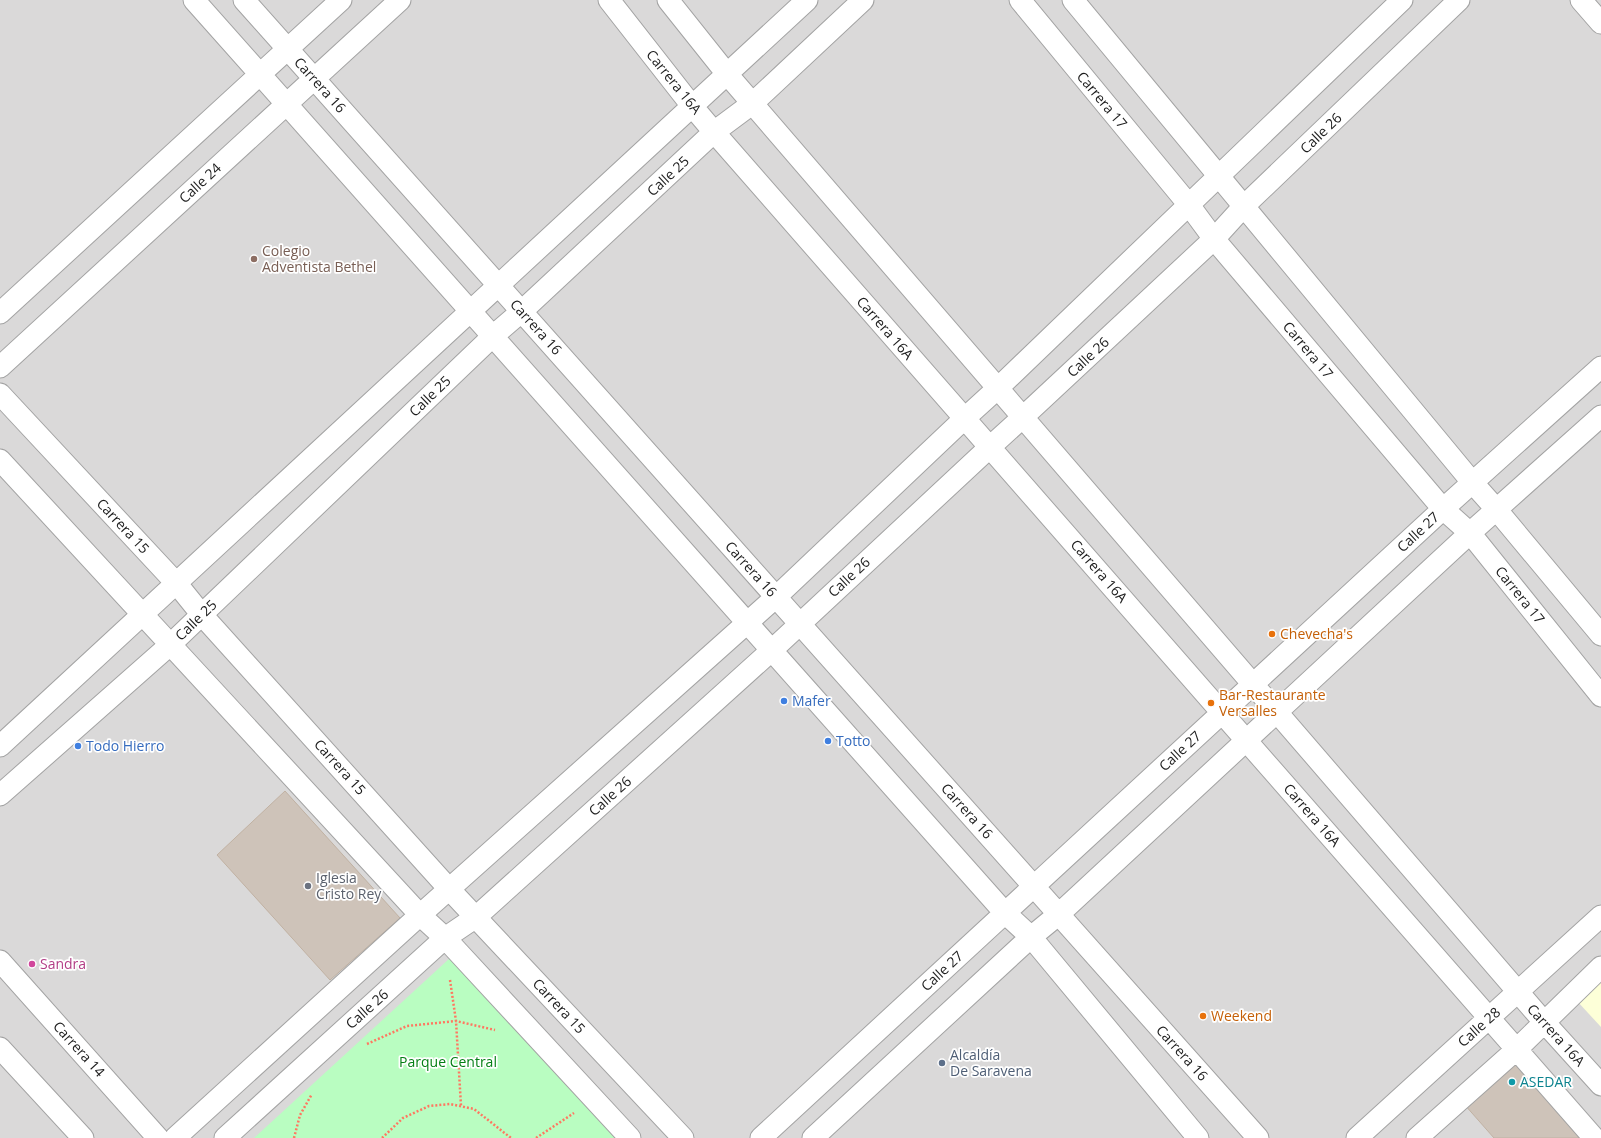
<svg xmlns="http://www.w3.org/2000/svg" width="1601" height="1138" font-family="'Open Sans',sans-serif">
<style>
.residential{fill:#dad9d9}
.education{fill:#fdffd8}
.park{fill:#b9fdc1}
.building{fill:#cec3b9;stroke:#c0b1a2}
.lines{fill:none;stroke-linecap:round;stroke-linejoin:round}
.minor-casing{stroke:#a3a3a3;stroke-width:23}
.path{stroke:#ff7760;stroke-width:2.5;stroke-dasharray:2 2;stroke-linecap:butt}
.minor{stroke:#fff;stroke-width:21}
.education-dot{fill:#8d6e63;stroke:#fff;stroke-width:1.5}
.food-dot{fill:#e8710a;stroke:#fff;stroke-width:1.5}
.shop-dot{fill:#3f7fe0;stroke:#fff;stroke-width:1.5}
.worship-dot{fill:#6b7280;stroke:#fff;stroke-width:1.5}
.hotel-dot{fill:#d1479c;stroke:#fff;stroke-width:1.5}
.service-dot{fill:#5c6f8a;stroke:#fff;stroke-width:1.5}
.culture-dot{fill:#0f9aa8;stroke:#fff;stroke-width:1.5}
.labels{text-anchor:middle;stroke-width:3.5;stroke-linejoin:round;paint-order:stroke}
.street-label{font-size:14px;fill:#1c1c1c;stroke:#fff}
.education-label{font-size:14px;fill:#785e54;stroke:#fff;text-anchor:start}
.food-label{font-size:14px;fill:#c56008;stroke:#fff;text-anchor:start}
.shop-label{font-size:14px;fill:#366cbe;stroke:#fff;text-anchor:start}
.worship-label{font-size:14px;fill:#5b616d;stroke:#fff;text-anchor:start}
.hotel-label{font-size:14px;fill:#b23c85;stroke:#fff;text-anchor:start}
.service-label{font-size:14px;fill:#4e5e75;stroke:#fff;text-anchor:start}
.park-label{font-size:14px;fill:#047f14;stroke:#fff}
.culture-label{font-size:14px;fill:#0d838f;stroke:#fff;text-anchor:start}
</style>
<rect width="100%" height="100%" fill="#eeeae0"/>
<!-- residential -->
<path class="residential" d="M0,0H1601V1138H0Z"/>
<!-- education -->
<path class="education" d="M1601,978V1027L1577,1001Z"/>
<!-- park -->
<path class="park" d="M450,958L563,1067L622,1138H254Z"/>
<!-- building -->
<path class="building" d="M285,791L400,918L330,980L217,855Z
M1516,1060L1583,1138H1494L1464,1104Z"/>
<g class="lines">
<!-- minor casing -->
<g class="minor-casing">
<path id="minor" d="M194,0L1005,913L1031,937L1198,1138
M244,0L1258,1138
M609,0L692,106L714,132L1594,1138
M668,0L727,74L1544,1022L1601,1085
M1020,0L1189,205L1214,239L1443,509L1470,533L1601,696
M1073,0L1472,482L1496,509L1601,635
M1581,0L1601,23
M0,313L341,0
M0,367L400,0
M0,394L177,584L202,615L450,890L683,1138
M0,460L420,915L445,938L630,1138
M0,746L807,0
M0,795L171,644L493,336L522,311L714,132L753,103L863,0
M0,961L158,1138
M0,1048L83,1138
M175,1138L420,915L776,597L965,418L998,388L1402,0
M225,1138L445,938L476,917L772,650L990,447L1023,417L1214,239L1244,206L1459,0
M761,1138L1443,509L1601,367
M813,1138L1031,937L1059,914L1470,533L1601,416
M1357,1138L1601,916
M1417,1138L1517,1049L1601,967"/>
</g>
<!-- path -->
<path class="path" d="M450,980L456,1021L461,1106
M367,1044L407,1026L456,1021L495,1030
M294,1138L300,1115L312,1094
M382,1138L403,1118L429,1106L450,1104L474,1109L511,1138
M536,1138L574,1113"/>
<!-- minor -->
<use href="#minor" class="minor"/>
</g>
<!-- markers -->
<circle class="education-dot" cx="254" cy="259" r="4"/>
<g class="food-dot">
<circle cx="1272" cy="634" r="4"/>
<circle cx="1211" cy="703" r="4"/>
<circle cx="1203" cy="1016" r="4"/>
</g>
<g class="shop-dot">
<circle cx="784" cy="701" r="4"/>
<circle cx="828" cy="741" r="4"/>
<circle cx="78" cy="746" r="4"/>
</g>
<circle class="worship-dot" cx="308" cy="886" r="4"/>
<circle class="hotel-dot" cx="32" cy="964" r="4"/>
<circle class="service-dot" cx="942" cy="1063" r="4"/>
<circle class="culture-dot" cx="1512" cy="1082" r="4"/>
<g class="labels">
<!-- street labels -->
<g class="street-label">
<text transform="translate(674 82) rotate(51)" y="5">Carrera 16A</text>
<text transform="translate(320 85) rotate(48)" y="5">Carrera 16</text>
<text transform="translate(1102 100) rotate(50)" y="5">Carrera 17</text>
<text transform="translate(1321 133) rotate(-44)" y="5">Calle 26</text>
<text transform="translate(668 176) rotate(-43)" y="5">Calle 25</text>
<text transform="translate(200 183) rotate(-43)" y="5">Calle 24</text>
<text transform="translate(536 327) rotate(48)" y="5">Carrera 16</text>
<text transform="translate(885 328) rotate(49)" y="5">Carrera 16A</text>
<text transform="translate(1308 350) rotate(50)" y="5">Carrera 17</text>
<text transform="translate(1088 357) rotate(-43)" y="5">Calle 26</text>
<text transform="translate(430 396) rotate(-44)" y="5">Calle 25</text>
<text transform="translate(123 526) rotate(47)" y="5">Carrera 15</text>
<text transform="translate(1418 532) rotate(-43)" y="5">Calle 27</text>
<text transform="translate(751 569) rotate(48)" y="5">Carrera 16</text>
<text transform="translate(1099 571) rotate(49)" y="5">Carrera 16A</text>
<text transform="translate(849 577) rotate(-43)" y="5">Calle 26</text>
<text transform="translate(1520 595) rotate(51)" y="5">Carrera 17</text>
<text transform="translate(196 620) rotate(-44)" y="5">Calle 25</text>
<text transform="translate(1180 751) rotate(-43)" y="5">Calle 27</text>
<text transform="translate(340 767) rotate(48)" y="5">Carrera 15</text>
<text transform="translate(610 796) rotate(-42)" y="5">Calle 26</text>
<text transform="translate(967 811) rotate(48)" y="5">Carrera 16</text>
<text transform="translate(1312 815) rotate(49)" y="5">Carrera 16A</text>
<text transform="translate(942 971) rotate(-43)" y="5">Calle 27</text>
<text transform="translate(559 1006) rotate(47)" y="5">Carrera 15</text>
<text transform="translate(367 1009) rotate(-42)" y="5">Calle 26</text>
<text transform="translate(1479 1027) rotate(-42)" y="5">Calle 28</text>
<text transform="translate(1556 1035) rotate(48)" y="5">Carrera 16A</text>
<text transform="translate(79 1049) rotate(48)" y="5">Carrera 14</text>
<text transform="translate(1182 1053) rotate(48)" y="5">Carrera 16</text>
</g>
<!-- education labels -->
<g class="education-label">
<text x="262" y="256">Colegio<tspan x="262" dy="16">Adventista Bethel</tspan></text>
</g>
<!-- food labels -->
<g class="food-label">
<text x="1280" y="639">Chevecha's</text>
<text x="1219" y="700">Bar-Restaurante<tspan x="1219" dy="16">Versalles</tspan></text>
<text x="1211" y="1021">Weekend</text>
</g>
<!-- shop labels -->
<g class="shop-label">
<text x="792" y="706">Mafer</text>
<text x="836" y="746">Totto</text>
<text x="86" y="751">Todo Hierro</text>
</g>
<!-- worship labels -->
<g class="worship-label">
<text x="316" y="883">Iglesia<tspan x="316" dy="16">Cristo Rey</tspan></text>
</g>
<!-- hotel labels -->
<g class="hotel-label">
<text x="40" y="969">Sandra</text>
</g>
<!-- service labels -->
<g class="service-label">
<text x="950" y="1060">Alcaldía<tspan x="950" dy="16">De Saravena</tspan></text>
</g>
<!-- park labels -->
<g class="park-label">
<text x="448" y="1067">Parque Central</text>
</g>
<!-- culture labels -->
<g class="culture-label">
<text x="1520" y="1087">ASEDAR</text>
</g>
</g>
</svg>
